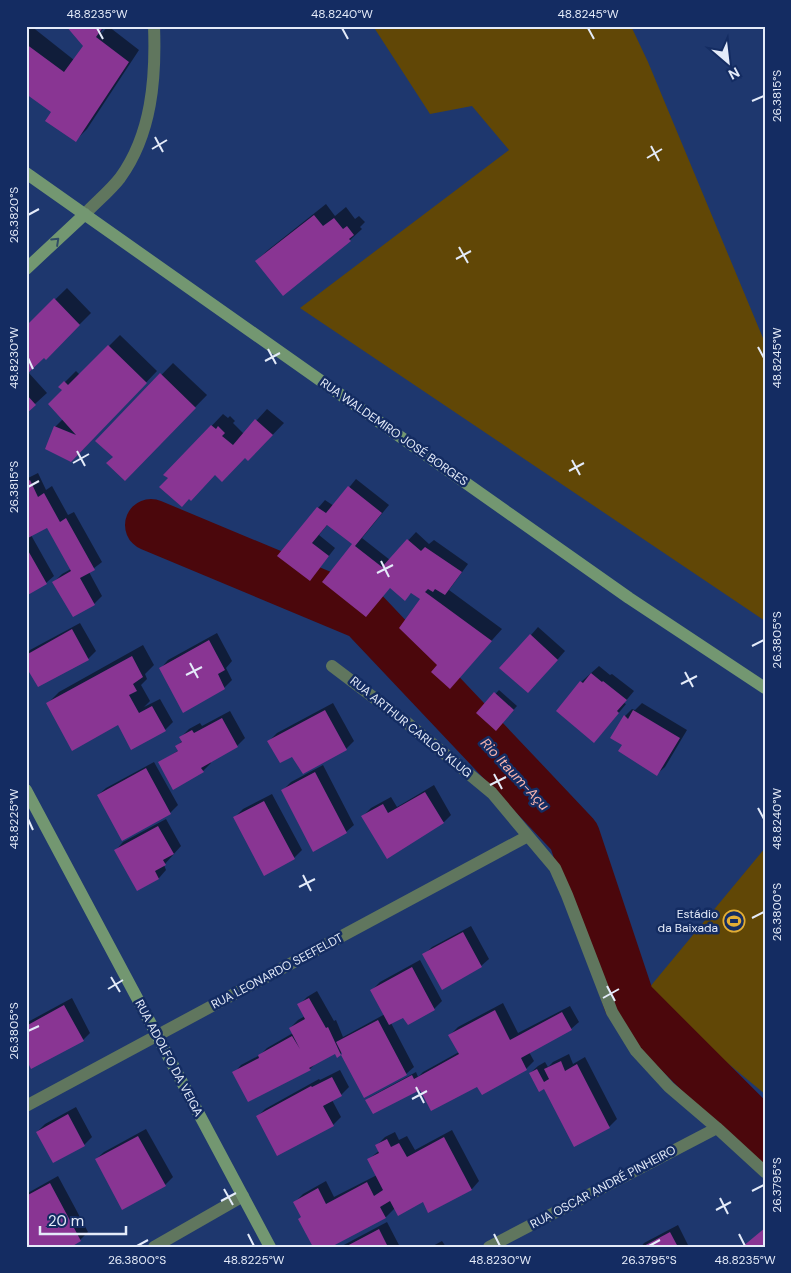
<svg xmlns="http://www.w3.org/2000/svg" width="791" height="1273" font-family="'DM Sans',sans-serif">
<style>
.green{fill:#614706}
.shadow{fill:#0007}
.lines{fill:none;stroke-linecap:round;stroke-linejoin:round}
.river{stroke:#4b070c;stroke-width:52}
.building{fill:#893593}
.street{stroke:#60765e;stroke-width:12}
.secondary{stroke:#739771;stroke-width:12}
.oneway{stroke:#304c66}
.ticks{fill:none;stroke:#e4ebf9;stroke-width:2}
.labels{text-anchor:middle;stroke-width:5;stroke-linejoin:round;paint-order:stroke}
.street-label{font-size:12px;fill:#e4ebf9;stroke:#142c62}
.poi-label{font-size:12px;fill:#e4ebf9;stroke:#142c62;text-anchor:end}
.water-label{font-size:14px;font-style:italic;fill:#f5b3ae;stroke:#142c62}
.neatline{fill:none;stroke:#e4ebf9;stroke-width:2}
.ticks-label{font-size:12px;text-anchor:middle;fill:#e4ebf9}
</style>
<rect width="100%" height="100%" fill="#1e376e"/>
<!-- green -->
<path class="green" d="M373,26H631L648,62L765,343V621L300,308L509,150L472,106L430,114Z
M765,848V1094L644,994Z"/>
<!-- shadow -->
<path class="shadow" d="M26,26H31L74,60L85,46L67,26H105L101,32L102,33L108,26L139,50L87,129L76,140L53,111L26,92Z
M326,204L335,216L346,207L355,219L359,216L365,222L360,227L362,229L350,240L256,261L268,250Z
M67,288L91,313L46,358L44,356L28,372L47,393L26,412V328Z
M120,335L157,371L83,449L55,427L63,419L64,390L60,387L76,371L80,375Z
M173,363L207,395L125,479L115,457L97,441Z
M267,409L284,423L260,448L215,474L169,478L165,475L223,414L228,418L230,416L235,421L233,423L244,434Z
M38,473L46,490L52,486L68,515L74,512L102,562L89,572L102,596L94,604L54,582L62,574L71,569L47,527L31,535L54,576L46,583L26,594V479Z
M356,479L389,505L362,538L390,560L416,532L429,544L434,540L468,564L449,590L502,629L450,687L439,665L422,599L412,592L405,599L390,587L374,607L354,544L328,524L319,535L335,548L310,580L279,556L318,508L325,500L334,506Z
M80,623L96,651L88,659L26,664V654L30,650Z
M538,627L565,651L536,684L531,635Z
M217,633L232,661L226,668L232,680L224,688L161,668L168,660Z
M143,645L154,665L145,674L147,679L141,685L150,701L144,707L160,699L173,722L165,730L123,722L48,703L59,692Z
M599,666L610,675L612,674L634,691L624,703L626,704L602,733L581,682Z
M499,690L517,706L496,729L478,713Z
M333,703L354,741L346,749L292,755L269,741L277,733Z
M642,703L687,730L665,767L657,774L624,744L625,716L632,709L635,710Z
M230,711L245,738L237,746L210,761L211,763L203,771L194,776L160,762L179,750L177,746L183,740L181,737L189,729L200,723L202,726Z
M154,762L178,805L170,813L98,795L106,788Z
M323,765L354,825L346,832L283,790L291,782Z
M434,785L451,815L444,822L363,816L371,808L391,797L397,807Z
M272,794L302,850L294,858L235,817L243,809Z
M166,819L181,846L164,865L166,870L159,878L137,890L116,850L123,842Z
M471,926L489,959L481,966L424,955L432,947Z
M420,960L442,1001L434,1009L404,1016L391,1023L414,1067L406,1074L343,1051L340,1054L336,1052L317,1062L310,1069L234,1073L241,1065L260,1055L267,1048L293,1033L290,1028L298,1020L305,1016L299,1005L307,997L317,991L334,1021L336,1020L343,1037L385,1014L372,990L380,982Z
M72,998L90,1033L83,1040L26,1061V1023Z
M503,1003L518,1033L570,1006L579,1022L571,1029L529,1052L534,1061L526,1069L477,1085L420,1088L367,1100L370,1097L416,1072L418,1077L423,1072L459,1052L450,1035L458,1027Z
M569,1054L573,1064L585,1057L617,1119L609,1127L544,1088L530,1073L538,1066L545,1062L548,1067L553,1062Z
M340,1070L349,1087L341,1095L332,1100L341,1117L333,1125L257,1117L265,1109L319,1079L320,1080Z
M76,1107L92,1137L84,1145L37,1132L45,1124Z
M146,1129L173,1177L165,1185L123,1208L96,1159L104,1152Z
M452,1130L479,1181L472,1189L429,1212L423,1200L395,1208L386,1217L329,1247L302,1216L295,1202L303,1194L326,1181L334,1197L377,1175L369,1159L380,1150L377,1145L385,1137L395,1132L399,1140L407,1136L415,1150Z
M58,1176L88,1232L80,1240L68,1247L26,1246V1194Z
M387,1222L400,1247H340Z
M678,1225L689,1247H641L644,1243Z
M442,1241L446,1247H431Z"/>
<g class="lines">
<!-- river -->
<path class="river" d="M151,525L364,614L574,836L629,1001L765,1137"/>
</g>
<!-- building -->
<path class="building" d="M66,26H104L96,37L129,62L76,142L45,121L51,112L26,94V44L64,72L83,46Z
M314,215L323,226L334,218L343,229L347,226L354,235L349,239L351,241L283,296L255,261Z
M54,298L80,325L46,360L44,358L26,375V326Z
M108,345L147,383L71,462L45,449L54,426L76,435L48,404L62,390L58,387L64,381L68,385Z
M160,373L196,408L125,481L106,463L113,457L95,441Z
M26,394L36,405L26,414Z
M255,419L273,435L248,461L245,458L222,482L215,475L191,501L189,499L182,507L159,487L168,478L163,475L211,425L216,429L218,426L225,433L222,436L233,445Z
M30,480L38,497L44,493L60,522L66,518L95,570L80,578L95,605L73,617L52,582L71,571L47,528L26,539V482Z
M348,486L382,513L355,546L382,567L407,539L421,551L425,547L462,572L445,595L435,589L433,592L428,589L425,592L492,641L450,689L431,672L437,665L399,628L420,599L411,593L405,601L390,588L366,617L322,582L352,544L327,525L312,543L329,556L310,581L277,556L317,507L326,513Z
M26,547L47,584L26,596Z
M72,629L89,660L38,687L26,667V655Z
M530,634L558,660L528,693L499,668Z
M209,640L225,670L218,674L225,689L183,713L159,668Z
M132,656L143,677L133,684L137,691L129,695L139,713L152,706L166,731L131,750L118,725L72,751L46,703Z
M591,673L602,682L603,681L627,700L617,711L619,713L594,743L556,711L580,681L583,683Z
M494,692L514,710L496,731L476,713Z
M325,710L347,750L303,774L292,757L280,763L267,741Z
M633,710L680,738L657,776L618,751L622,745L610,738L624,715L628,719Z
M222,718L238,747L201,768L204,772L173,790L158,762L178,751L175,746L182,742L179,737L192,730L194,733Z
M146,768L171,814L122,841L97,795Z
M315,772L347,833L313,852L281,790Z
M425,792L444,823L387,859L361,816L383,804L388,813Z
M264,801L295,859L264,876L233,817Z
M158,826L174,854L163,860L166,865L155,871L159,879L137,891L114,850Z
M463,932L482,967L442,990L422,954Z
M412,967L435,1010L408,1025L403,1018L389,1025L370,990Z
M309,998L326,1028L328,1027L341,1055L337,1058L335,1054L309,1068L311,1070L248,1102L232,1072L259,1058L258,1055L292,1036L300,1049L289,1028L305,1019L297,1004Z
M64,1005L84,1041L31,1069L27,1061L26,1062V1026Z
M495,1010L510,1040L562,1012L572,1030L521,1058L527,1070L482,1095L477,1087L431,1111L420,1090L373,1114L365,1100L412,1075L414,1079L459,1054L448,1035Z
M378,1020L407,1075L364,1098L341,1055L342,1054L336,1042Z
M561,1061L565,1071L577,1064L610,1128L574,1147L544,1089L539,1092L529,1073L537,1069L544,1082L549,1079L544,1069Z
M332,1077L342,1096L323,1106L334,1126L277,1156L256,1116L311,1086L312,1087Z
M68,1114L85,1146L53,1163L36,1132Z
M138,1136L166,1186L122,1210L95,1159Z
M444,1137L472,1190L428,1213L423,1202L398,1216L390,1201L380,1207L386,1218L331,1247H313L298,1219L301,1217L293,1202L318,1188L326,1204L367,1182L374,1196L383,1190L367,1159L379,1153L375,1145L387,1139L391,1147L399,1143L407,1157Z
M50,1183L81,1241L71,1247H26V1196Z
M765,1228V1247H742Z
M379,1229L388,1247H345Z
M670,1232L678,1247H642Z"/>
<g class="lines">
<!-- street -->
<path class="street" d="M85,214C96,202 110,191 120,178C152,134 156,78 154,26
M332,666L406,722L492,793L555,868L567,895L612,1012L636,1051L669,1087L717,1128L765,1172
M26,1106L528,836
M154,1247L243,1196
M489,1247L717,1128"/>
<!-- secondary -->
<path class="secondary" d="M26,173L629,598L765,688
M26,269L85,214
M26,790L270,1247"/>
</g>
<!-- one-way arrows -->
<defs><path id="oneway-chevron" d="M-2-3.5L2.5 0L-2 3.5" fill="none" stroke-width="1.6" stroke-linecap="round" stroke-linejoin="round" transform="scale(1.25)"/></defs>
<use class="oneway" href="#oneway-chevron" transform="translate(56 241) rotate(-43)"/>
<!-- ticks -->
<path class="ticks" d="M97,28L103,39M342,28L348,39M588,28L594,39M752,101L764,96M155,137L163,152M651,146L659,161M152,149L167,140M647,158L662,149M28,215L39,209M459,247L468,263M456,259L471,251M758,347L764,358M268,349L276,364M28,358L33,369M265,361L280,353M77,451L85,466M572,460L580,475M73,463L89,454M569,471L584,463M28,487L39,481M381,561L389,577M377,573L393,565M752,646L764,640M190,663L198,678M685,672L693,687M186,675L202,667M681,684L697,676M494,774L502,789M490,785L506,777M758,808L764,819M28,819L33,830M303,875L311,891M299,887L315,879M752,918L764,912M111,977L120,992M607,986L615,1001M108,989L123,980M603,998L619,989M28,1031L39,1026M416,1087L424,1103M412,1099L427,1091M224,1189L233,1205M752,1191L764,1185M720,1198L728,1214M221,1201L236,1193M716,1210L731,1202M248,1234L254,1246M494,1234L500,1246M739,1234L745,1246M137,1246L148,1240M649,1246L660,1240"/>
<!-- icons -->
<defs>
<g id="stadium-ring" transform="scale(1.125)"><circle r="9.5" fill="#142c62" stroke="#e3ae35" stroke-width="1.5"/><path d="M0-5a6.5 5 0 1 0 0 10a6.5 5 0 1 0 0-10ZM-3.5-1.8h7v3.6h-7Z" fill="#e3ae35"/></g>
</defs>
<g fill-rule="evenodd">
<use href="#stadium-ring" x="734" y="921"/>
</g>
<g class="labels">
<!-- street labels -->
<g class="street-label">
<text transform="translate(394 432) rotate(35)" y="4">RUA WALDEMIRO JOSÉ BORGES</text>
<text transform="translate(411 727) rotate(39)" y="4">RUA ARTHUR CARLOS KLUG</text>
<text transform="translate(277 971) rotate(-28)" y="4">RUA LEONARDO SEEFELDT</text>
<text transform="translate(169 1058) rotate(62)" y="4">RUA ADOLFO DA VEIGA</text>
<text transform="translate(603 1187) rotate(-28)" y="4">RUA OSCAR ANDRÉ PINHEIRO</text>
</g>
<!-- poi labels -->
<g class="poi-label">
<text x="718" y="918">Estádio<tspan x="718" dy="14">da Baixada</tspan></text>
</g>
<!-- water labels -->
<g class="water-label">
<text transform="translate(515 774) rotate(47)" y="5">Rio Itaum-Açu</text>
</g>
</g>
<!-- border -->
<rect width="791" height="1273" fill="none" stroke="#142c62" stroke-width="55"/>
<!-- north arrow -->
<g transform="translate(728 62) rotate(152)" stroke="#142c62" stroke-width="4" paint-order="stroke">
<path d="M0-4L9 19L0 12L-9 19Z" fill="#e4ebf9"/>
<text y="-8" font-size="14" font-weight="bold" text-anchor="middle" fill="#e4ebf9">N</text>
</g>
<!-- scale -->
<path d="M40 1226v8h86v-8" fill="none" stroke="#e4ebf9" stroke-width="2.5"/>
<text x="48" y="1226" font-size="15" fill="#e4ebf9" stroke="#142c62" stroke-width="4" paint-order="stroke">20 m</text>
<rect x="28" y="28" width="736" height="1218" class="neatline"/>
<g class="ticks-label">
<text x="97" y="18">48.8235°W</text>
<text x="342" y="18">48.8240°W</text>
<text x="588" y="18">48.8245°W</text>
<text transform="translate(777 96) rotate(-90)" y="4">26.3815°S</text>
<text transform="translate(14 215) rotate(-90)" y="4">26.3820°S</text>
<text transform="translate(14 358) rotate(-90)" y="4">48.8230°W</text>
<text transform="translate(777 358) rotate(-90)" y="4">48.8245°W</text>
<text transform="translate(14 487) rotate(-90)" y="4">26.3815°S</text>
<text transform="translate(777 640) rotate(-90)" y="4">26.3805°S</text>
<text transform="translate(14 819) rotate(-90)" y="4">48.8225°W</text>
<text transform="translate(777 819) rotate(-90)" y="4">48.8240°W</text>
<text transform="translate(777 912) rotate(-90)" y="4">26.3800°S</text>
<text transform="translate(14 1031) rotate(-90)" y="4">26.3805°S</text>
<text transform="translate(777 1185) rotate(-90)" y="4">26.3795°S</text>
<text x="137" y="1264">26.3800°S</text>
<text x="254" y="1264">48.8225°W</text>
<text x="500" y="1264">48.8230°W</text>
<text x="649" y="1264">26.3795°S</text>
<text x="745" y="1264">48.8235°W</text>
</g>
</svg>
